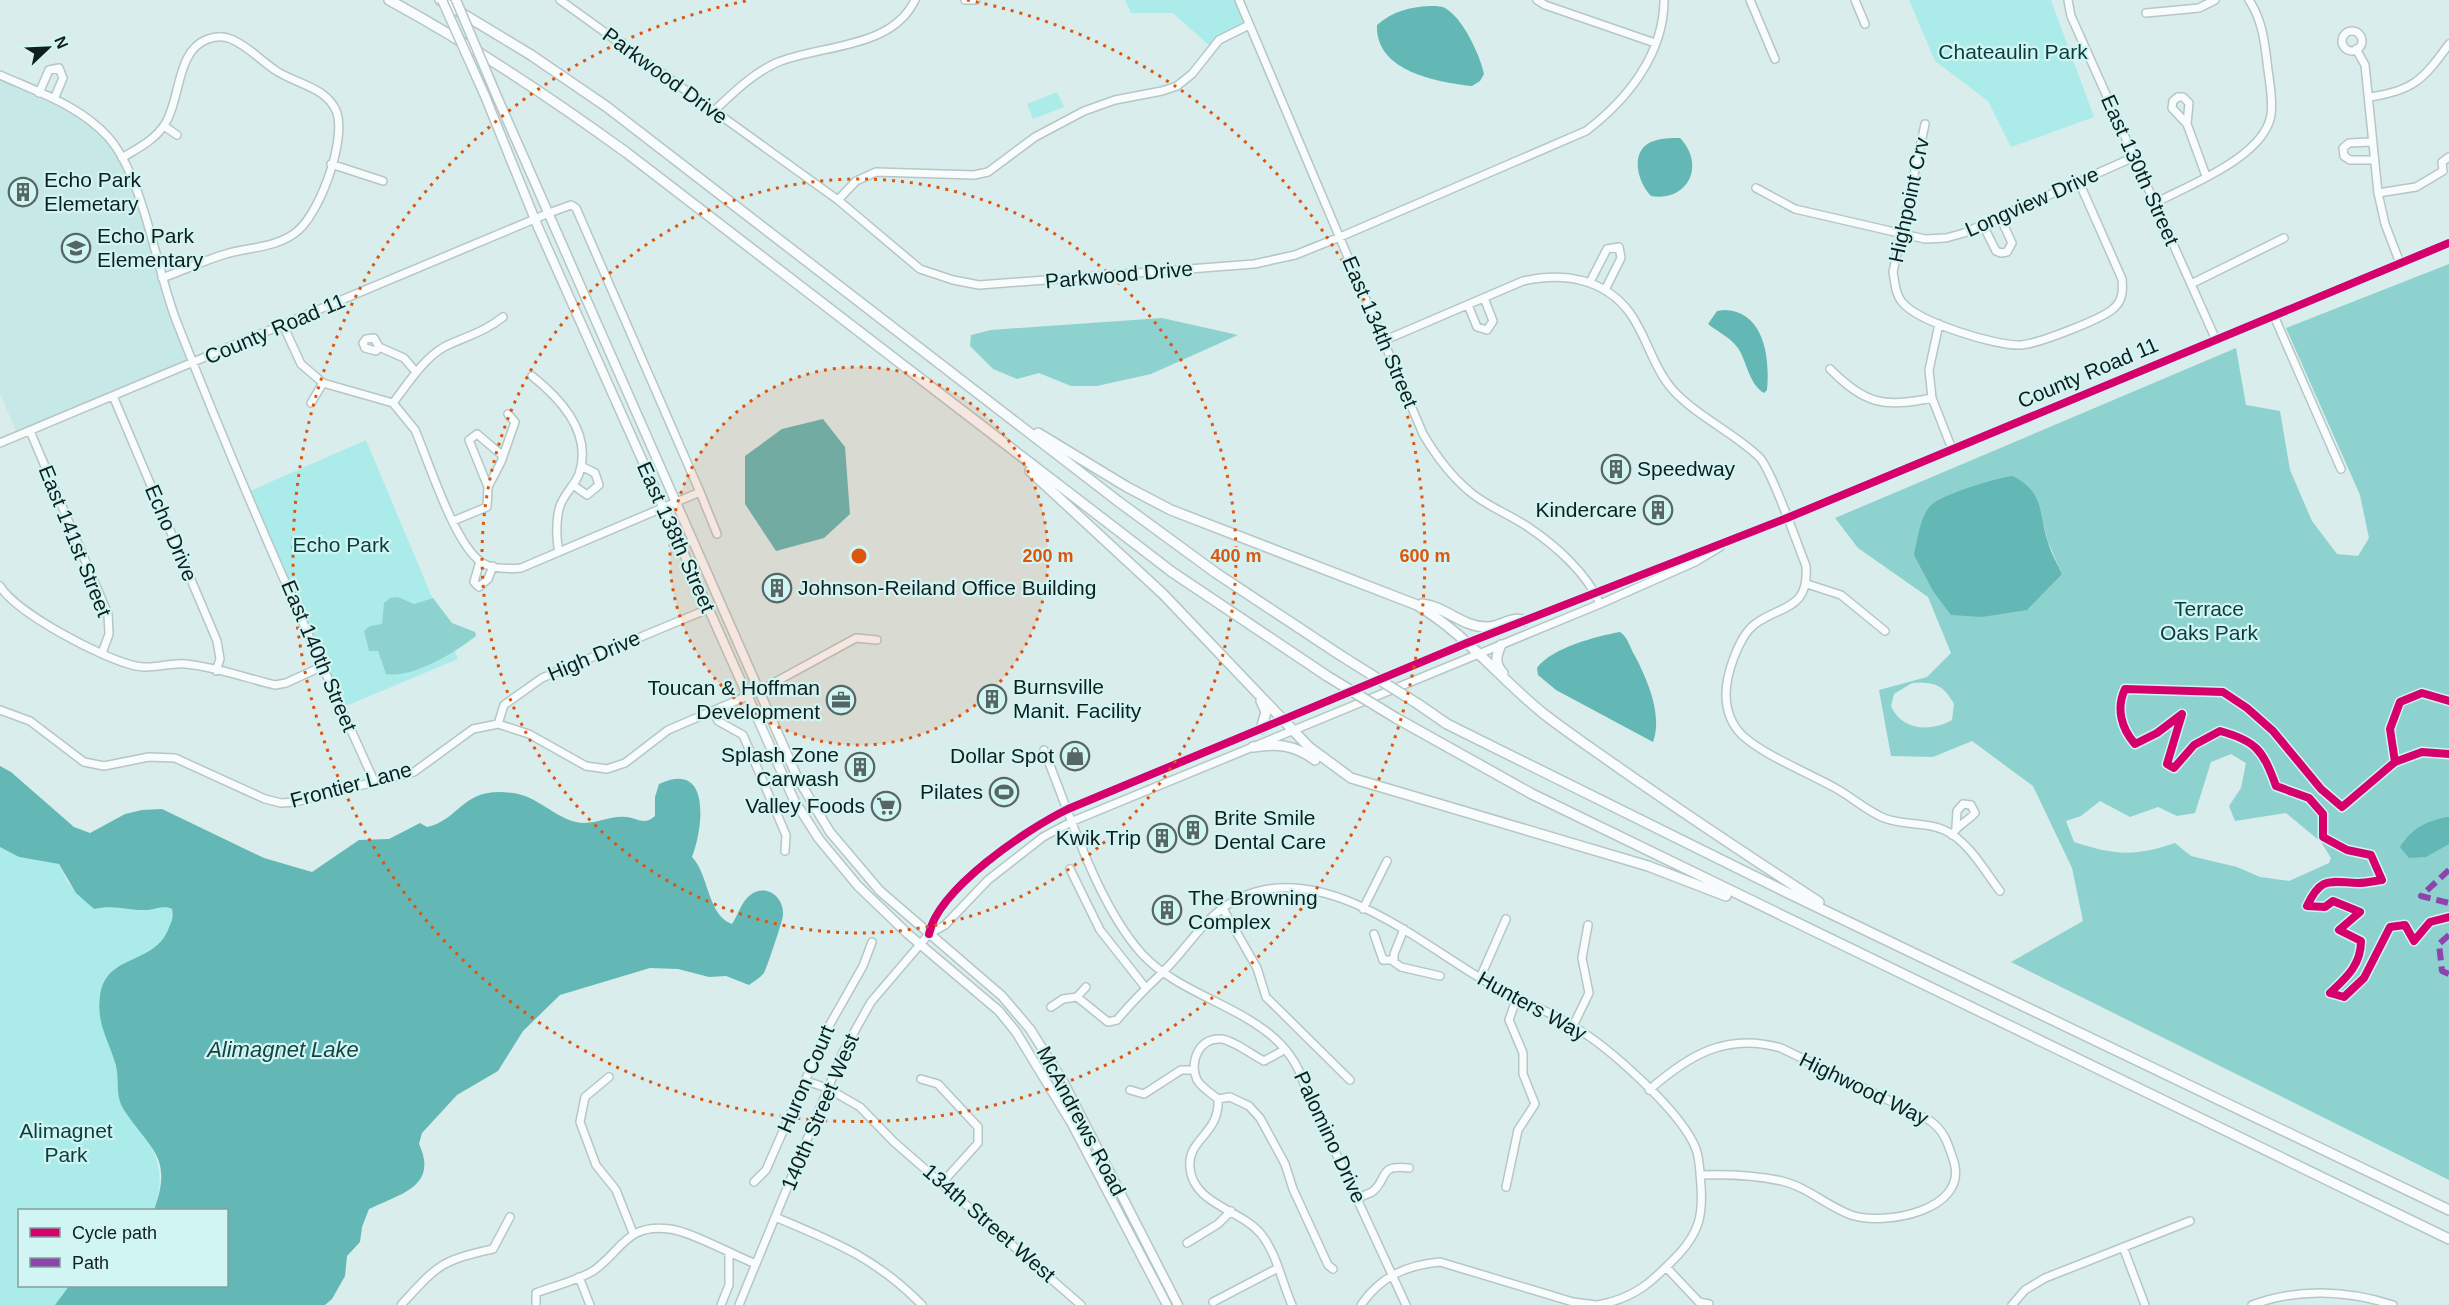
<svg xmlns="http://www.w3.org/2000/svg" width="2449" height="1305" font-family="Arial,sans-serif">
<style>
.built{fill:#c6e8e6}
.green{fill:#abecea}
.forest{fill:#8ed2d0;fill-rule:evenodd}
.water{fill:#63b8b5}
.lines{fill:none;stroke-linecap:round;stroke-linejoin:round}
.minor-casing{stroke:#b6c6c5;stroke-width:10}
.major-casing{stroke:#b6c6c5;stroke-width:11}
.highway-casing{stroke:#b6c6c5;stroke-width:12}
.minor{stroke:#f9fcfc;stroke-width:7}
.major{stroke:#f9fcfc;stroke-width:8}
.highway{stroke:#f9fcfc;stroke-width:9}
.major-bridge-casing{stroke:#b6c6c5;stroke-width:11;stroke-linecap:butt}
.highway-bridge-casing{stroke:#b6c6c5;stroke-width:12;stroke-linecap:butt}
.major-bridge{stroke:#f9fcfc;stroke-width:8}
.highway-bridge{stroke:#f9fcfc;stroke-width:9}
.quiet{stroke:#8e44ad;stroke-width:6;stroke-dasharray:12 6;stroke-linecap:butt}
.cycleway-casing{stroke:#d1f5f3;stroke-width:11}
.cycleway{stroke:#d6006c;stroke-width:8}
.ring{fill:none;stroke:#dd560d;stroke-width:3;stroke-dasharray:3 6}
.labels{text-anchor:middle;stroke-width:4.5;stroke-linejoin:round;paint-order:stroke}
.park-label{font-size:21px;fill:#0a3d3c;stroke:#d1f5f3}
.street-label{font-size:21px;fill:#101e1d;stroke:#d1f5f3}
.poi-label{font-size:21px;fill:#101e1d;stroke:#d1f5f3;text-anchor:start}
.water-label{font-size:22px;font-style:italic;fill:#134442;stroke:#d1f5f3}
.centre{fill:#dd560d;stroke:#d1f5f3;stroke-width:3}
.ring-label{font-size:18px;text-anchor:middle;font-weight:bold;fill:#dd560d;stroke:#d1f5f3;stroke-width:4.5;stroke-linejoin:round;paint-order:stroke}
</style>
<rect width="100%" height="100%" fill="#d9edec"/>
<!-- built -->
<path class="built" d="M0,75L75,110L109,139L133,181L162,278L195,362L18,436L0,393Z"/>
<!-- green -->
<path class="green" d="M1125,0H1239L1249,25L1212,48L1173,13H1131Z
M1909,0H2051L2094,117L2011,147L1988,101L1935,61Z
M1057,92L1064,107L1033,119L1027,104Z
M366,440L458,659L341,708L248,492Z
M0,847L19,857L59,864L68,883L94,909C113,904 129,911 148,910C157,909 165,905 172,909C174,918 171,922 168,930C151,966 106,953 100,996C97,1019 111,1046 116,1067C119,1082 120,1099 126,1112C129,1118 136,1124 140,1130C160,1156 165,1179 154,1210H20V1286H69L55,1305H0Z"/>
<!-- forest -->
<path class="forest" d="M2449,264V1180L2011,962L2083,921L2072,868L2033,786L1972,741L1933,757L1891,756L1879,690L1927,677L1951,653L1928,597L1858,548L1835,518L2236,348L2246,405L2280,411L2290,470L2312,521L2337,554L2358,556L2369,538L2360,495L2286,328ZM1965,490L2043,523L2048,542L2062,574L2049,585L1946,497ZM1912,683C1934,682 1943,684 1954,704L1952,720C1931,732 1902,731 1891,706L1894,694ZM2231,754L2246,763L2241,788L2229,806L2235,821L2286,813L2321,842L2331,858L2329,863L2289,881L2260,877L2237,867L2191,856L2175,843C2134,857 2115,855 2074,842L2066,821L2081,816L2100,801L2130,817L2158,807L2177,816L2195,813L2211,762Z
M1162,318L1238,335L1151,374L1097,386H1071L1039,373L1017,379L993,369L970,346L971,335L991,330Z
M398,597L414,604L433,598L452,623L475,632L476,636C456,652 412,679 386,674L378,651H369L364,631L370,626L382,624L384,603L390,598Z"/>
<!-- water -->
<path class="water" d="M1430,6C1434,6 1441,6 1445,8C1463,18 1480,55 1484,74L1480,81L1472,86C1436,82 1375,71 1377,25C1393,11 1410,7 1430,6Z
M1680,138C1706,165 1688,202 1651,196C1638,183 1629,152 1651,142C1660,138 1671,138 1680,138Z
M1724,310C1765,311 1770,359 1767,390L1764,393C1749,384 1747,362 1738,348C1730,337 1718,332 1708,324L1717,311Z
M823,419L845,447L850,514L824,538L776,551L745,504V456L782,429Z
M2013,476C2044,493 2038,509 2047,539C2050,551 2057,563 2062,574L2027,610L1982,617L1951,615L1933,591L1914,555C1917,541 1920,517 1930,506C1942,494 1996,478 2013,476Z
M1620,632C1628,637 1630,648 1635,656C1647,679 1663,715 1653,742L1556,690L1538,675L1537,668C1551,648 1597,636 1620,632Z
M0,766L11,772L74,827L90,833L125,814L142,810L162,809L264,858L312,872L359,840L389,839L420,823L427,827C462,819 461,786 513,793C537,796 554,817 576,822C594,826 609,815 626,817C638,818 644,826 655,816V797L659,784C712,759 703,829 692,857C709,874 707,915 732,924C738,915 741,903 749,896C764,883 784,895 783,915C783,920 766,970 764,973C760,978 754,981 749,985L726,976L709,977L678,969L650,968L560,995L523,1031L498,1071L457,1095L422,1133L419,1144C439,1187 399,1194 369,1209L362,1227L360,1242L347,1256L345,1276L332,1299L325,1305H55L69,1286H226V1210H154C173,1158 152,1151 126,1113C114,1096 120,1084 116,1066C109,1040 96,1024 100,996C106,953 152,966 168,930C171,922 174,918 172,909C165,905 157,909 148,910C129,911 114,904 94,909L76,893L59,864L19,857L0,847Z
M2446,817H2449V844L2426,857L2409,858L2400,847C2412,828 2425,822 2446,817Z"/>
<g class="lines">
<!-- minor casing -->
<g class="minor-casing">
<path id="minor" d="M560,0L838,200L920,269L953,280L979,285L1254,264L1295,255L1340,237L1586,131C1627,100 1664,54 1664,0
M965,0H976
M1239,0L1423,434C1436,456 1450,475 1469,491C1486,506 1509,514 1528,527C1555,545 1587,573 1600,604
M1537,0L1545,5L1655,43
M1750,0L1775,59
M1855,0L1865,24
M2068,0L2071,16L2216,340
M2146,13L2199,8L2215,0
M2342 41a10 10 0 1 1 20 0a10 10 0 1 1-20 0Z
M2356,49L2365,65L2378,193L2385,224L2400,263
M0,75C38,92 81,106 109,138C144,179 156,268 176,320C237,476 306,631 375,783
M39,93L49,70L59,68L63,78L54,99
M2369,97C2413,91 2423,80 2449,44
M714,111C733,93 752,74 776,63C821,44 891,50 915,0
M1925,124L1893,272C1895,282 1895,294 1902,302C1918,322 1995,346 2021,345C2037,344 2103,319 2114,308C2123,300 2123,290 2122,279L2079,182
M2187,124L2172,108L2173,101L2178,97H2183L2189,103L2187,124L2206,176
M164,126L177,135
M2371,142L2349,143L2343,148L2344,156L2350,160H2373
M122,158C138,148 155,140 165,124C181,99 176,50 208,39C216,36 224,36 231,39C248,46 260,60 275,70C295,84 328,87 337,113C346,142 319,216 295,233C275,248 249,247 226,254C204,260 183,271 162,278
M331,164L383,181
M2443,171L2442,162L2449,157
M1756,188L1795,209L1925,239L1946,238L1964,233L2134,157
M2378,193L2416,187L2443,171
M838,200L856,181L876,172L974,175L988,172L1035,137L1084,111L1115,100L1162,91L1177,86L1192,74L1219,40L1249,25
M2155,203C2189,185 2264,157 2271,115C2273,100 2270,84 2268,70C2265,45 2263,21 2249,0
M1983,225L1996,251L2001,253L2007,252L2012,243L2000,217
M1590,282L1607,249L1619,247L1621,258L1605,290
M2191,284L2284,238
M1468,305L1477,327L1487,330L1493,321L1484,298
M2274,316L2341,469
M1939,324L1929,370L1932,398L1952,449
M1383,341L1523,281C1563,272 1604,278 1630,313C1647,337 1653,367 1672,389C1696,416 1733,432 1759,457C1771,468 1798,546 1806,566C1809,610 1783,604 1755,624C1739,636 1726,674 1726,694C1726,709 1731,724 1742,735C1763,755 1811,774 1837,789C1853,798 1867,811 1884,818C1907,827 1932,820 1953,835C1973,849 1986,873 2000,891
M379,347L376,351L365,348L363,343L366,339L374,338L379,347L404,358L416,372
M1830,369C1865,404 1883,408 1932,398
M532,376C561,399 593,433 579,474C575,485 564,494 560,506C556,518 556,539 559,552
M113,396L217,641L220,659L216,671
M311,403L323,383
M393,403C407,385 423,359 444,347C464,337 485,332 503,317
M30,431L108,614L109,634L102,653
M0,443L549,213L571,205L576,208L700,492L521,568C509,569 491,569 481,562C454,543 429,462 415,430L393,403L323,383L301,364L283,325
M573,485L587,495L599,485L595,473L581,466
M488,487L501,462L515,422L508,414
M700,492L717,534
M453,521L487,507L488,487L469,440L477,434L503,456
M480,561L474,582L479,587L488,579L493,566
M1807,584L1841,595L1885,631
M0,586C16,613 105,660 136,666C152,670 170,662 186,664C216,667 246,678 275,685L286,683L323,666
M0,710L30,721L84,762L104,766L149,757L175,758L265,799L281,803L295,802L414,772L473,729L498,724L529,734L586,766L607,769L625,763L668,730L759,691L856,638L877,640
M713,711L718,721L743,735L786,835L785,851
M498,724L504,705L542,678L708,609
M1044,750C1069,812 1097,904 1142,954C1189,1005 1282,1010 1304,1084L1406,1305
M1952,835C1957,825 1967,822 1975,813L1971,805L1963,804L1957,811L1956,827
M1070,869L1100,930L1145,987
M1222,907L1257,968L1266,997L1350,1080
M1363,909L1387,861
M1404,929L1394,954V962L1401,967L1440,976
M929,934C938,889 1027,829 1068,809L1467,643L1787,518L2449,243
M1374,934L1383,960H1393
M1480,978L1506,919
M1077,997L1108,1022L1117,1020C1131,1003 1146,988 1162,973C1194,942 1208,906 1255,892C1333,869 1418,941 1480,978C1509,995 1542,1008 1571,1025C1607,1045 1682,1112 1696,1149C1700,1160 1700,1175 1701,1186C1703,1215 1699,1232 1679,1254C1653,1281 1636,1298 1598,1305
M1051,1007L1063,999L1077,997L1086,987
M1573,1026L1589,993L1582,958L1588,925
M1284,1050L1264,1061C1252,1055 1233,1040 1221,1039C1199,1037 1189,1062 1197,1080C1201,1087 1212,1094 1218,1099C1220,1135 1187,1138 1190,1168C1193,1204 1240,1209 1261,1234C1277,1254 1282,1283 1292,1305
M609,1077L585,1097L580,1122L596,1165L616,1190L633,1233
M921,1079L938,1084L978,1127V1143L942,1183
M806,1081L827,1088L860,1107L894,1142L1081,1305
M1130,1090L1144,1094L1181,1070H1194
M1649,1090C1689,1055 1727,1032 1781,1048L1929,1120C1945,1131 1948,1144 1954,1162C1968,1211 1884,1226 1851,1215C1827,1206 1807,1187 1782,1181C1755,1175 1727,1174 1700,1175
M1218,1099L1230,1097L1249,1106L1260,1118L1285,1164L1293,1189L1328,1265L1333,1269
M754,1182L766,1170L829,1026L863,966L872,942
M1506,1187L1518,1130L1535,1104L1523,1074V1053L1509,1020L1517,997
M1358,1198C1362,1196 1368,1194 1372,1192C1389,1179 1377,1164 1409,1168
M775,1217C835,1242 876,1258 922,1305
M1187,1243L1218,1224L1231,1211
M2123,1247L2145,1305
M1666,1267L1699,1302L1709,1304
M579,1277L590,1305
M1213,1302L1278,1268
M401,1305C437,1266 440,1260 493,1249L510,1217
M536,1305V1293C554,1286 576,1281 593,1271C622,1251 626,1223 670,1229C692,1232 733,1255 756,1264
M721,1305L729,1285V1253
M739,1305L843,1052L871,1002L929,934L945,925L988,880L1043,837L1073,821L1600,604L1695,562L1720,547
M1361,1305C1380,1277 1406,1265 1440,1262L1573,1302L1596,1305
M2012,1305L2025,1290L2045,1278L2190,1221
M2252,1305C2297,1288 2347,1290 2393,1305"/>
</g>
<!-- major casing -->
<g class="major-casing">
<path id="major" d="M485,96L538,227L794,800L819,839L858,886L908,934L999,1011L1016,1032L1072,1124L1167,1305
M498,99L798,779L830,832L880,891L1002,996L1030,1029L1064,1083L1178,1305"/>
</g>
<!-- highway casing -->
<g class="highway-casing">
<path id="highway" d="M389,0C472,45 550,97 627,153L1172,572L1327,676
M440,0L531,55L607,107L1119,502L1216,573L1340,655
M1038,433L1127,487L1171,510L1417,605C1466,634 1500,679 1544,714C1567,732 1591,748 1615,765C1682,812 1750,857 1819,902
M1030,471L1163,594L1309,747L1351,778L1648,866L1726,896
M1422,604C1445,606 1463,628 1488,627C1500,627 1513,615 1524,621
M1501,645C1496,656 1494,663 1503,673
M1418,704L1447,724L1788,893L2449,1210
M1396,718L1532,794L2449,1239
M1261,729L1266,712L1261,701
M1253,747C1277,743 1295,745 1315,760"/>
</g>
<!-- minor -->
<use href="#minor" class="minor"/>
<!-- major -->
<use href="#major" class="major"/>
<!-- highway -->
<use href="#highway" class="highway"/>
<!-- major-bridge casing -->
<g class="major-bridge-casing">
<path id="major-bridge" d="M442,0L485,96
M456,0L498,99"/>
</g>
<!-- highway-bridge casing -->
<g class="highway-bridge-casing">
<path id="highway-bridge" d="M1340,655L1418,704
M1327,676L1396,718"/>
</g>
<!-- major-bridge -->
<use href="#major-bridge" class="major-bridge"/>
<!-- highway-bridge -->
<use href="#highway-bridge" class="highway-bridge"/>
<!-- quiet -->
<path class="quiet" d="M2449,870L2421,896L2449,903
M2449,935L2439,944L2442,971L2449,974"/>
<!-- cycleway casing -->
<g class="cycleway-casing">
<path id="cycleway" d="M2449,754L2422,752L2395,762L2342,807L2321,789L2273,731L2247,708L2223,692L2125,689C2116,708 2121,728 2135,744L2157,733L2182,714L2167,764L2174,768L2194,745L2220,731C2257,741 2263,751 2276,786L2309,798L2323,814V837L2347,850L2371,855L2382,880C2374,881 2366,883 2358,883C2329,882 2321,876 2307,906L2325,907L2333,901L2360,912L2339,930L2361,941C2361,965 2346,978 2330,993L2344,997L2364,978L2390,927L2405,925L2414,941L2430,922L2449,917
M2395,762L2390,729L2400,702L2422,693L2449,701
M929,934C938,889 1027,829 1068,809L1467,643L1787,518L2449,243"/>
</g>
<!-- cycleway -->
<use href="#cycleway" class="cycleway"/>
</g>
<!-- distance rings -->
<circle cx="859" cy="556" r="189" fill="#dd560d" fill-opacity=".12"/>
<g class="ring">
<circle cx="859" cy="556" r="189"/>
<circle cx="859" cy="556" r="377"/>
<path d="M967 0A566 566 0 1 1 751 0"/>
</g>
<!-- icons -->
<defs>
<g id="building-ring" transform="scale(1.5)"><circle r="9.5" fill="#d1f5f3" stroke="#566665" stroke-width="1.5"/><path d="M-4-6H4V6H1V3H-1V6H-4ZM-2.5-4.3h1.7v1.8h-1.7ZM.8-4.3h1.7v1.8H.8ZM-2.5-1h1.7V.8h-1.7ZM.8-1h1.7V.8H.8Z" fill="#566665"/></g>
<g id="school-ring" transform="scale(1.5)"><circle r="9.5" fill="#d1f5f3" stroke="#566665" stroke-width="1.5"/><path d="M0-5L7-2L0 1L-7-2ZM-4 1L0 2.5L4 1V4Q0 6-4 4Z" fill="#566665"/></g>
<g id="office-ring" transform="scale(1.5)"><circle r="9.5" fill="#d1f5f3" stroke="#566665" stroke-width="1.5"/><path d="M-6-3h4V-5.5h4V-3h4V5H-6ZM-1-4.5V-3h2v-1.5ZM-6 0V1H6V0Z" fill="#566665"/></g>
<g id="shop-ring" transform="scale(1.5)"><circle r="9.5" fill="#d1f5f3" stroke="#566665" stroke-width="1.5"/><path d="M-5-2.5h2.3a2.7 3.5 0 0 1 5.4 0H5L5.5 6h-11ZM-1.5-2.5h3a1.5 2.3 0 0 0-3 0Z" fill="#566665"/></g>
<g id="stadium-ring" transform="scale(1.5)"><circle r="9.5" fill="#d1f5f3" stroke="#566665" stroke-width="1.5"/><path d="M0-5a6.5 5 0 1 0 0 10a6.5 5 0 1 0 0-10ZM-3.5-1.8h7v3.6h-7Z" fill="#566665"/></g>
<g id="supermarket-ring" transform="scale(1.5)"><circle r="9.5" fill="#d1f5f3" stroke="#566665" stroke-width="1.5"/><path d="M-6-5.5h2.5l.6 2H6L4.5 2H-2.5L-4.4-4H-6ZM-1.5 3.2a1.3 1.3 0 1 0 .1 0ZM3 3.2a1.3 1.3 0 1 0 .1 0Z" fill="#566665"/></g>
</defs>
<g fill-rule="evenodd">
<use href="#building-ring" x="23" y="192"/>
<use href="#school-ring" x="76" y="248"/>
<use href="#building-ring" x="1616" y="469"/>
<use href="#building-ring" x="1658" y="510"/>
<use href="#building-ring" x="777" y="588"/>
<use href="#building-ring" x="992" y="699"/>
<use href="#office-ring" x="841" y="700"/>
<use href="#shop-ring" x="1075" y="756"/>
<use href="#building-ring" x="860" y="767"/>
<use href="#stadium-ring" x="1004" y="792"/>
<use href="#supermarket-ring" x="886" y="806"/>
<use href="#building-ring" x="1193" y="830"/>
<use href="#building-ring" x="1162" y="838"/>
<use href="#building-ring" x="1167" y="910"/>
</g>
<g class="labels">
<!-- park labels -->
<g class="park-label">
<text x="2013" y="59">Chateaulin Park</text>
<text x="341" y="552">Echo Park</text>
<text x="2209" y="616">Terrace<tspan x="2209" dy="24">Oaks Park</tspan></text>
<text x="66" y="1138">Alimagnet<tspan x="66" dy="24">Park</tspan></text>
</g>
<!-- street labels -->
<g class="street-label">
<text transform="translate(665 76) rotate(36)" y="7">Parkwood Drive</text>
<text transform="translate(2140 170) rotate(66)" y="7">East 130th Street</text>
<text transform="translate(1909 200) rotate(-78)" y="7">Highpoint Crv</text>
<text transform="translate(2032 202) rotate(-24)" y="7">Longview Drive</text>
<text transform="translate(1119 275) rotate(-5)" y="7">Parkwood Drive</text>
<text transform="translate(275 329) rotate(-23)" y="7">County Road 11</text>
<text transform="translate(1380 332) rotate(67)" y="7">East 134th Street</text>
<text transform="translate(2088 373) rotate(-23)" y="7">County Road 11</text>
<text transform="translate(171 533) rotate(67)" y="7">Echo Drive</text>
<text transform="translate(676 537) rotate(66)" y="7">East 138th Street</text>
<text transform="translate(75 541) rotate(68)" y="7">East 141st Street</text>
<text transform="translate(319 656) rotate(67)" y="7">East 140th Street</text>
<text transform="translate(594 656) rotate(-23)" y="7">High Drive</text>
<text transform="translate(351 785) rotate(-15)" y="7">Frontier Lane</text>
<text transform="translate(1532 1006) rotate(29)" y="7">Hunters Way</text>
<text transform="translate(806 1079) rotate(-67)" y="7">Huron Court</text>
<text transform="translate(1864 1089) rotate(26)" y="7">Highwood Way</text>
<text transform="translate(820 1112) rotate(-67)" y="7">140th Street West</text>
<text transform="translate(1081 1121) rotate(62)" y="7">McAndrews Road</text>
<text transform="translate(1330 1137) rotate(65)" y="7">Palomino Drive</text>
<text transform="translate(989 1223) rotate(41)" y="7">134th Street West</text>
</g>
<!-- poi labels -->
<g class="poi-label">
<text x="44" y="187">Echo Park<tspan x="44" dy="24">Elemetary</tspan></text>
<text x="97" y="243">Echo Park<tspan x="97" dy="24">Elementary</tspan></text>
<text x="1637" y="476">Speedway</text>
<text x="1637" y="517" text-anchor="end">Kindercare</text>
<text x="798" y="595">Johnson-Reiland Office Building</text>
<text x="1013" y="694">Burnsville<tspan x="1013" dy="24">Manit. Facility</tspan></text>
<text x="820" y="695" text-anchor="end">Toucan &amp; Hoffman<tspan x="820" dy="24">Development</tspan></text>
<text x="839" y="762" text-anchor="end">Splash Zone<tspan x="839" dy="24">Carwash</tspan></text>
<text x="1054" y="763" text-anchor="end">Dollar Spot</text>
<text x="983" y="799" text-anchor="end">Pilates</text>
<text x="865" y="813" text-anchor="end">Valley Foods</text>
<text x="1214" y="825">Brite Smile<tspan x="1214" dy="24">Dental Care</tspan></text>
<text x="1141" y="845" text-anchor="end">Kwik Trip</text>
<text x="1188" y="905">The Browning<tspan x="1188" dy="24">Complex</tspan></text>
</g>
<!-- water labels -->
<g class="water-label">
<text x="283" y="1057">Alimagnet Lake</text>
</g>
</g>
<circle cx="859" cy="556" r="9" class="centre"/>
<g class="ring-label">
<text x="1048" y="562">200 m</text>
<text x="1236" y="562">400 m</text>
<text x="1425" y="562">600 m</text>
</g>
<!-- legend -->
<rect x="18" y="1209" width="210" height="78" fill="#d1f5f3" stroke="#849f9d" stroke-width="1.5"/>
<rect x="30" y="1228" width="30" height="9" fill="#d6006c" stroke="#849f9d" stroke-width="1.5"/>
<text x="72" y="1239" font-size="18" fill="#101e1d">Cycle path</text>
<rect x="30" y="1258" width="30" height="9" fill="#8e44ad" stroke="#849f9d" stroke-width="1.5"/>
<text x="72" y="1269" font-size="18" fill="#101e1d">Path</text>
<!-- north arrow -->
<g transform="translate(48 48) rotate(67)" stroke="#d1f5f3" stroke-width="4.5" paint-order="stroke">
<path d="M0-4.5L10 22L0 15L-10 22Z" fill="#101e1d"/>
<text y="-9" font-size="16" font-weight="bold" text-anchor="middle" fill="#101e1d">N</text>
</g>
</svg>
